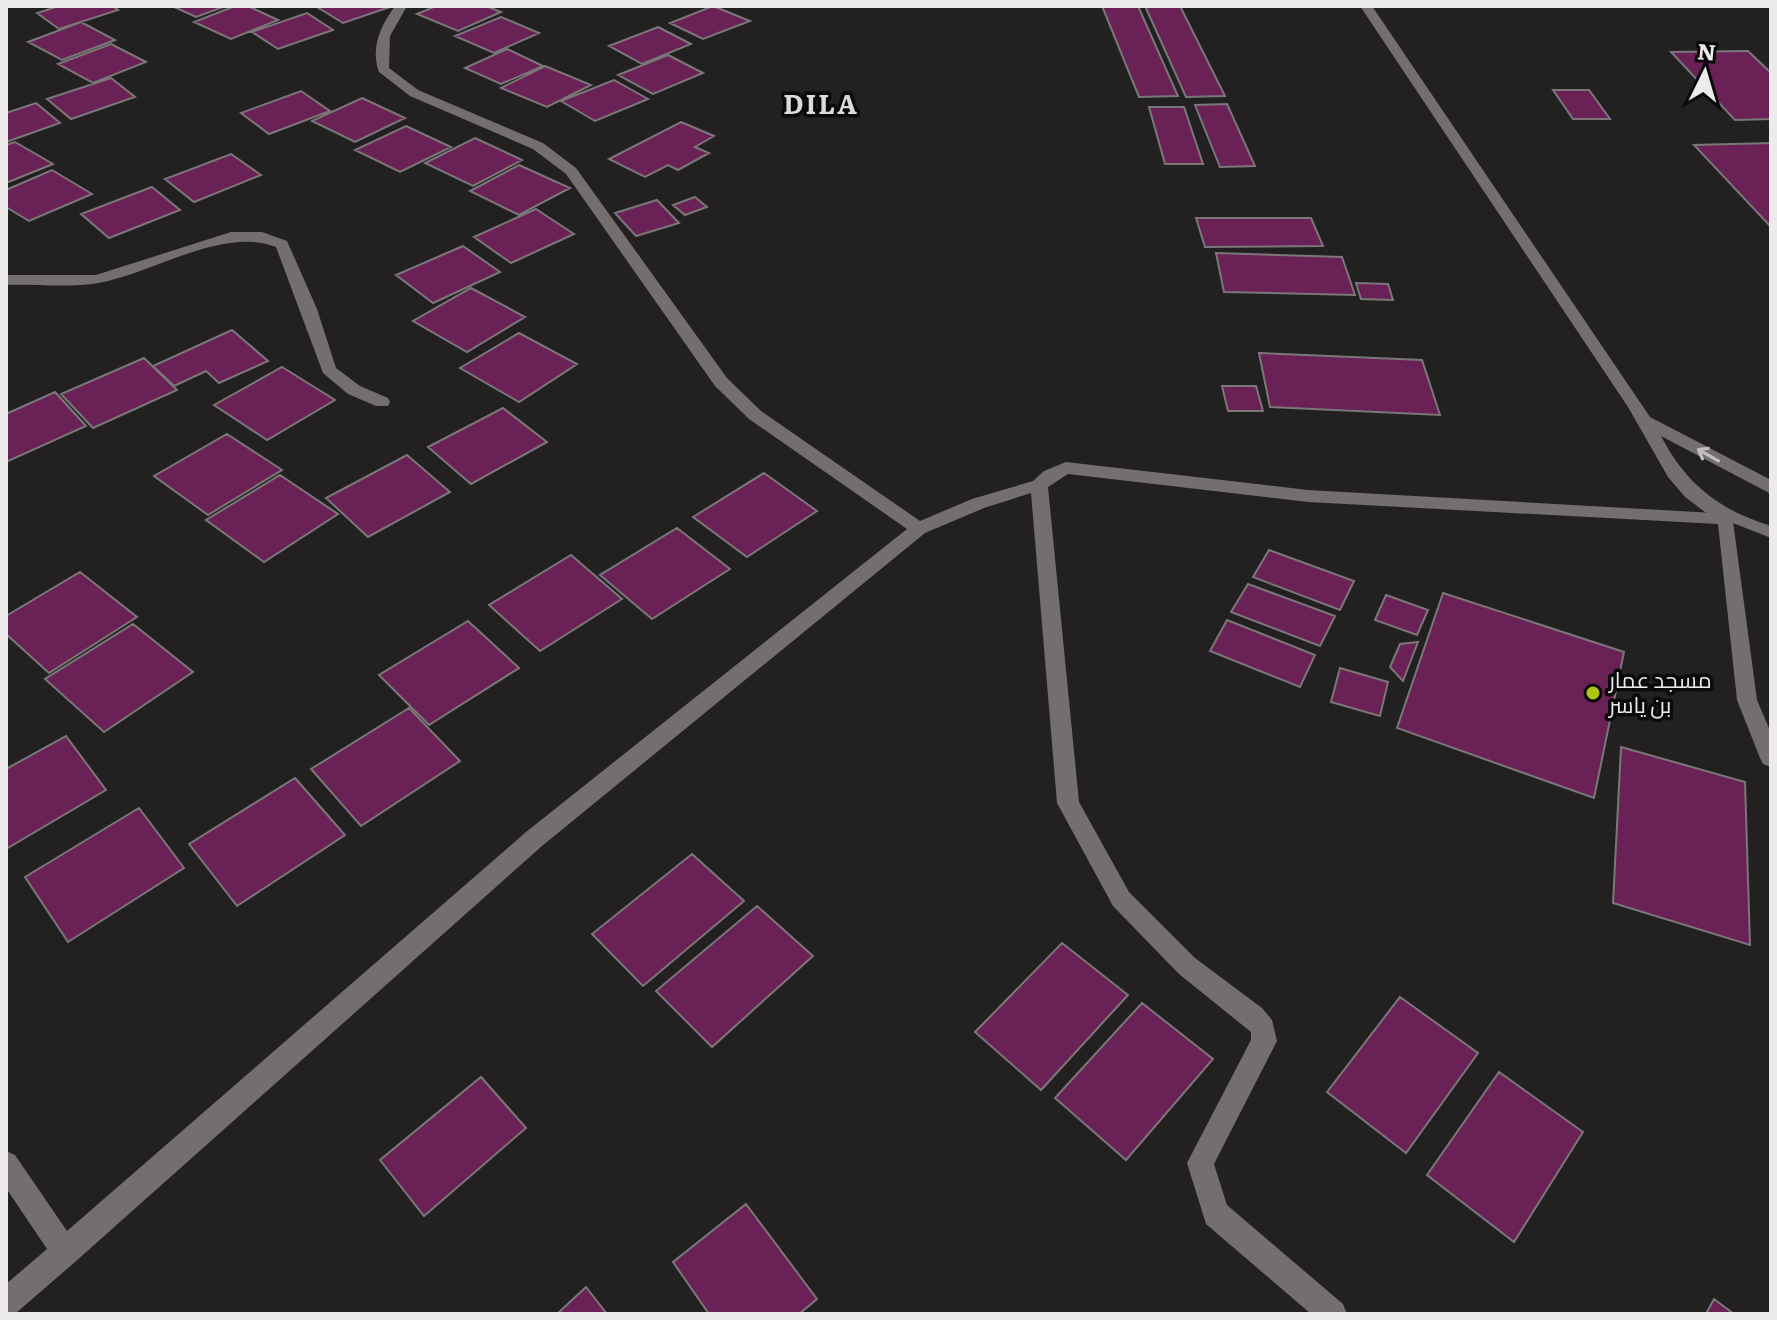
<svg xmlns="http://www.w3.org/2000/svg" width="1777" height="1320" font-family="Literata,Cairo,serif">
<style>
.building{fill:#6a2156;stroke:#7b7779;stroke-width:2}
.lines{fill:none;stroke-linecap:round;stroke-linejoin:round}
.minor{fill:#736f71;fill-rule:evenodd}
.tertiary{fill:#736f71;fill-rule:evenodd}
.oneway{stroke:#c2bfc0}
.poi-dot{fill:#acc611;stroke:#0b0a0b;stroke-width:3}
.labels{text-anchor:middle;stroke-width:7;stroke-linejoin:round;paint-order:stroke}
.poi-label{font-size:22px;fill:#eceaeb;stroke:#0b0a0b;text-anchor:start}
.far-district-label{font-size:26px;font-weight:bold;letter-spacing:2px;fill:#ddd9dc;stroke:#0b0a0b}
</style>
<rect width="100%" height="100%" fill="#232022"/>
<!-- building -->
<path class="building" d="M59,6H112L118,10L59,29L37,13Z
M172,6H226L196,17Z
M235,6H248L278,20L231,39L194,22Z
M320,6H393L343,23L317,7Z
M436,6H486L501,12L458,31L417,14Z
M713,6L750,21L703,39L670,23Z
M1102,6H1138L1178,96L1139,97Z
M1145,6H1180L1225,96L1186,97Z
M307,13L333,30L278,49L252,32Z
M501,17L539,33L494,53L455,36Z
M81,22L115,40L62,60L28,42Z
M658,27L691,44L642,64L609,46Z
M111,44L146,62L93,83L58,64Z
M507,49L543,66L501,84L465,68Z
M1748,51L1771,73V119L1735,120L1671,52Z
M668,55L703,73L653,94L618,75Z
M545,66L591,85L547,107L501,88Z
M111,78L135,97L71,119L47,99Z
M614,80L648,99L595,121L561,101Z
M1553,90H1589L1610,119H1573Z
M301,91L330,111L269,134L241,113Z
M362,98L405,118L355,142L312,121Z
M36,103L60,123L6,142V113Z
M1227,104L1255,166L1220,167L1195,105Z
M1149,107H1184L1203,164H1165Z
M681,122L714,136L695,147L709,153L678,170L668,165L645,177L609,159Z
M406,126L451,147L400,172L355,150Z
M475,138L522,160L473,186L425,163Z
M15,142L53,164L6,183V145Z
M1771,143V227L1694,145Z
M231,154L261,175L194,202L165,179Z
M519,165L570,188L519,215L470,191Z
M52,170L92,194L29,221L6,207V190Z
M152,187L180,210L109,238L81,214Z
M695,197L707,207L685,215L673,205Z
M657,200L679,223L636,236L615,213Z
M536,209L574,234L511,263L474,237Z
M1196,218H1311L1323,246L1205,247Z
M463,246L500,272L433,303L396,275Z
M1216,253L1342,257L1355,295L1224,292Z
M1356,283L1388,284L1393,300L1361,299Z
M471,288L525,317L467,352L413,321Z
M232,330L268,361L219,383L206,371L174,386L153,366Z
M519,333L577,364L519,402L460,368Z
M1259,353L1422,360L1440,415L1270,407Z
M144,358L177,390L93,428L61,394Z
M282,367L335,400L267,440L214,405Z
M1222,386H1256L1263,411H1228Z
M55,392L86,426L6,462V414Z
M503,408L547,442L471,484L428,447Z
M227,434L282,470L208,515L154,476Z
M407,455L450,492L368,537L326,498Z
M764,473L817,511L747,557L693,517Z
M280,475L338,514L264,562L206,520Z
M677,528L730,569L652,619L600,575Z
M1269,550L1354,581L1340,610L1253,577Z
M571,555L622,599L540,651L489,605Z
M80,572L137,617L49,673L6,634V616Z
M1248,584L1335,616L1320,646L1231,612Z
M1443,593L1624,652L1594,798L1397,728Z
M1386,595L1428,610L1417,635L1375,620Z
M1227,620L1315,655L1300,687L1210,651Z
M468,621L519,668L429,725L379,675Z
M133,624L193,672L104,732L45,679Z
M1418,642L1403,681L1390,667L1400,644Z
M1340,668L1388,682L1380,716L1331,702Z
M409,708L460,761L361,826L311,769Z
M66,736L106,790L6,849V769Z
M1621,747L1745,782L1750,945L1613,903Z
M295,778L345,835L237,906L189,844Z
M139,808L184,868L68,942L25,877Z
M692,854L744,901L643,986L592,934Z
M757,906L813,956L712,1047L656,991Z
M1062,943L1128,995L1041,1090L975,1032Z
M1400,997L1478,1053L1406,1153L1327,1092Z
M1142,1003L1213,1059L1126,1160L1055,1098Z
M1499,1072L1583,1132L1514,1242L1427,1175Z
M481,1077L526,1128L424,1216L380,1160Z
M746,1204L817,1299L799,1314H709L673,1262Z
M586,1287L607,1314H557Z
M1714,1299L1734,1314H1706Z"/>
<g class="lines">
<!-- minor -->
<path class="minor" d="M395,6H407L390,36L389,68L418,90L543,143L576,168L727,378L761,411L920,521L972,499L1033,481L1044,471L1066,462L1308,490L1732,514L1757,700L1771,733V767L1763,764L1760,758L1737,700L1718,524L1308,502L1068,474L1048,487L1079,802L1129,892L1195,958L1262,1008L1272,1020L1277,1041L1214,1164L1227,1205L1343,1304L1347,1314H1311L1206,1224L1187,1163L1251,1040V1032L1179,974L1113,906L1057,803L1031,493L984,508L925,533L542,846L75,1262L16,1313L6,1314V1284L47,1249L6,1188V1151L15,1155L67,1231L526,832L907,529L749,419L715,386L566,174L533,149L410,96L379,72C370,48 381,25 395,6Z
M231,232H262L287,241L317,309L336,368L360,386L388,398L390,402L388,406H376L348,394L323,373L276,247C224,226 153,273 99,283C69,288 36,284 6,285V275H96Z"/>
<!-- tertiary -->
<path class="tertiary" d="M1360,6H1372L1650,417L1771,480V494L1661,436C1686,484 1719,510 1771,526V538L1705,512L1685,497L1668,477L1628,407Z"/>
</g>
<!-- one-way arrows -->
<defs><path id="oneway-shaft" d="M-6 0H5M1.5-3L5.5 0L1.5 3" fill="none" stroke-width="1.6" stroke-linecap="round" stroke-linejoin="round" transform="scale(2)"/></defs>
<use class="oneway" href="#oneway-shaft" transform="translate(1708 455) rotate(-151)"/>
<!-- markers -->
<circle class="poi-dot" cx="1593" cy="693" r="8"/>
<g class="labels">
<!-- poi labels -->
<g class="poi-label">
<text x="1609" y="688">مسجد عمار<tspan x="1609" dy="25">بن ياسر</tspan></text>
</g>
<!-- far-district labels -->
<g class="far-district-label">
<text x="821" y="114">DILA</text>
</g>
</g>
<!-- border -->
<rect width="1777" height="1320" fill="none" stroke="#eceaeb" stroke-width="16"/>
<!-- north arrow -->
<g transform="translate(1705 72) rotate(5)" stroke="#0b0a0b" stroke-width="6" paint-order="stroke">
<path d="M0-6L14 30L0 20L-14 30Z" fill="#eceaeb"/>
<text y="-12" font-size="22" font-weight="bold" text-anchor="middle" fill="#eceaeb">N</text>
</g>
</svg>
